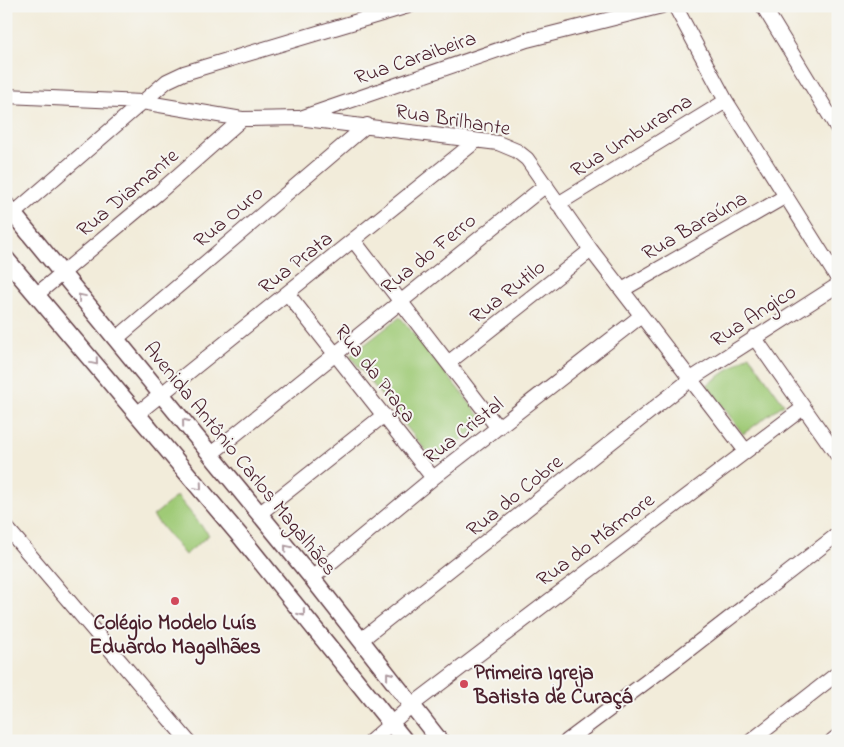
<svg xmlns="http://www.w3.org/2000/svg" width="844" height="747" font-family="'Indie Flower',sans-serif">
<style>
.green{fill:#9fca76;stroke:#747450}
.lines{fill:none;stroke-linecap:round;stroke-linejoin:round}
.minor-casing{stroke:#633e45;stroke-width:16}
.tertiary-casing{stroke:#633e45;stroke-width:19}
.minor{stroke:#fff;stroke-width:14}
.tertiary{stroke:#fff;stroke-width:16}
.oneway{stroke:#ae9aa0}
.poi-dot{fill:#d1495b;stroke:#f6f6f2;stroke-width:2}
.labels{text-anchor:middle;stroke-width:4;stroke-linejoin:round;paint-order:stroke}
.street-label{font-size:21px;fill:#4a1f2b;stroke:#f6f6f2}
.poi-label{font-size:21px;font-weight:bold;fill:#4a1f2b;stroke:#f6f6f2}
</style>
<rect width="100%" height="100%" fill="#f6f6f2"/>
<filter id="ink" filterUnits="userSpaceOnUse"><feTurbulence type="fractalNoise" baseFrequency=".02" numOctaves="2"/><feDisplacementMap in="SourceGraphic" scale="10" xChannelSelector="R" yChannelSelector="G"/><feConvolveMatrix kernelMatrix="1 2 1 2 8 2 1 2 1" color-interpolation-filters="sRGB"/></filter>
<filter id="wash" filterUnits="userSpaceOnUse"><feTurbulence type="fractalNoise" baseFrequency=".0096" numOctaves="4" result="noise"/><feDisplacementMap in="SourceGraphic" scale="20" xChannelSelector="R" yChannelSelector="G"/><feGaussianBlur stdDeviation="1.12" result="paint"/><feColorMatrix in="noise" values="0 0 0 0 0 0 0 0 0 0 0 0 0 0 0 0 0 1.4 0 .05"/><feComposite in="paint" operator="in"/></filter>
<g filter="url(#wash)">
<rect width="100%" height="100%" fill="#f2ecda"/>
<!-- green -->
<path class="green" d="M400,317L485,422L434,461L350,356Z
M749,355L784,404L743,434L707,385Z
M177,496L209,535L185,555L153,516Z"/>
</g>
<g filter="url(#ink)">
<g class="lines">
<!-- minor casing -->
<g class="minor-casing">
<path id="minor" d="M675,6L726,101L838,279
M763,6L838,129
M6,96L142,102L242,119L298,118L498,143L517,151L527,159L591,250L745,450
M303,117L527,40L662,6
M558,204L726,101
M13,214L167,81L184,73L408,6
M354,241L498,428
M622,290L786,196
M287,293L433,478
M36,295L157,194L242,119
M754,337L838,456
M116,339L367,125
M448,363L591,250
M138,413L476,141
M211,454L546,185
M259,514L384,415
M6,527L188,741
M312,578L433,478L641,316
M361,640L691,379L838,285
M371,741L412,705L803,408
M567,741L682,655L838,534
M751,741L838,673
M832,741L838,736"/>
</g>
<!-- tertiary casing -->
<g class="tertiary-casing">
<path id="tertiary" d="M6,205L312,578L440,741
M6,259L240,536L405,741"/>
</g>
<!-- minor -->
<use href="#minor" class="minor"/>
<!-- tertiary -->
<use href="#tertiary" class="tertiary"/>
</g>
<!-- one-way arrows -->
<defs><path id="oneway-chevron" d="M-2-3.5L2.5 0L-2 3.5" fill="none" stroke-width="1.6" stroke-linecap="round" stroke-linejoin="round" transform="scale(1.25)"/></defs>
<g class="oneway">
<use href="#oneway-chevron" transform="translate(81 297) rotate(-130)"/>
<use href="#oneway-chevron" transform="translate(95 362) rotate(50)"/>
<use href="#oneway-chevron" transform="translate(185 422) rotate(-129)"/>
<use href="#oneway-chevron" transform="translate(199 487) rotate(50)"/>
<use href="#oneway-chevron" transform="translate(287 548) rotate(-130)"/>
<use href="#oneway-chevron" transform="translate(302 613) rotate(51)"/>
<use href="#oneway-chevron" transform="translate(389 675) rotate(-128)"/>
</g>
</g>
<!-- markers -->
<g class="poi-dot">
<circle cx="175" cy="601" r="5"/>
<circle cx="464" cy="684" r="5"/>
</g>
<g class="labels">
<!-- street labels -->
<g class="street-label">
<text transform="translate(415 57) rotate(-19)" y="7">Rua Caraibeira</text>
<text transform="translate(453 119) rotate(9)" y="7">Rua Brilhante</text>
<text transform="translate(631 135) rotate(-32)" y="7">Rua Umburama</text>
<text transform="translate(127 192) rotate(-40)" y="7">Rua Diamante</text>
<text transform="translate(228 216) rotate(-40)" y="7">Rua Ouro</text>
<text transform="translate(694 225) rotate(-30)" y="7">Rua Baraúna</text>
<text transform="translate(428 253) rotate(-39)" y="7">Rua do Ferro</text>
<text transform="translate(295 262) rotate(-38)" y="7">Rua Prata</text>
<text transform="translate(507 291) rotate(-38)" y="7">Rua Rutilo</text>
<text transform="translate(753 315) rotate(-33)" y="7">Rua Angico</text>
<text transform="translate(376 373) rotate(52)" y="7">Rua da Praça</text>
<text transform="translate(463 430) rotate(-38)" y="7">Rua Cristal</text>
<text transform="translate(241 458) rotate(51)" y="7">Avenida Antônio Carlos Magalhães</text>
<text transform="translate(514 495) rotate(-39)" y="7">Rua do Cobre</text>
<text transform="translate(595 539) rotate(-37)" y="7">Rua do Mármore</text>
</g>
<!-- poi labels -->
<g class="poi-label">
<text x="175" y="629">Colégio Modelo Luís<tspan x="175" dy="24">Eduardo Magalhães</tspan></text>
<text x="474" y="679" text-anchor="start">Primeira Igreja<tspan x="474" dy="24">Batista de Curaçá</tspan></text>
</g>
</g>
<!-- margin -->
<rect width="844" height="747" fill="none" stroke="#f6f6f2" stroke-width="25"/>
</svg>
